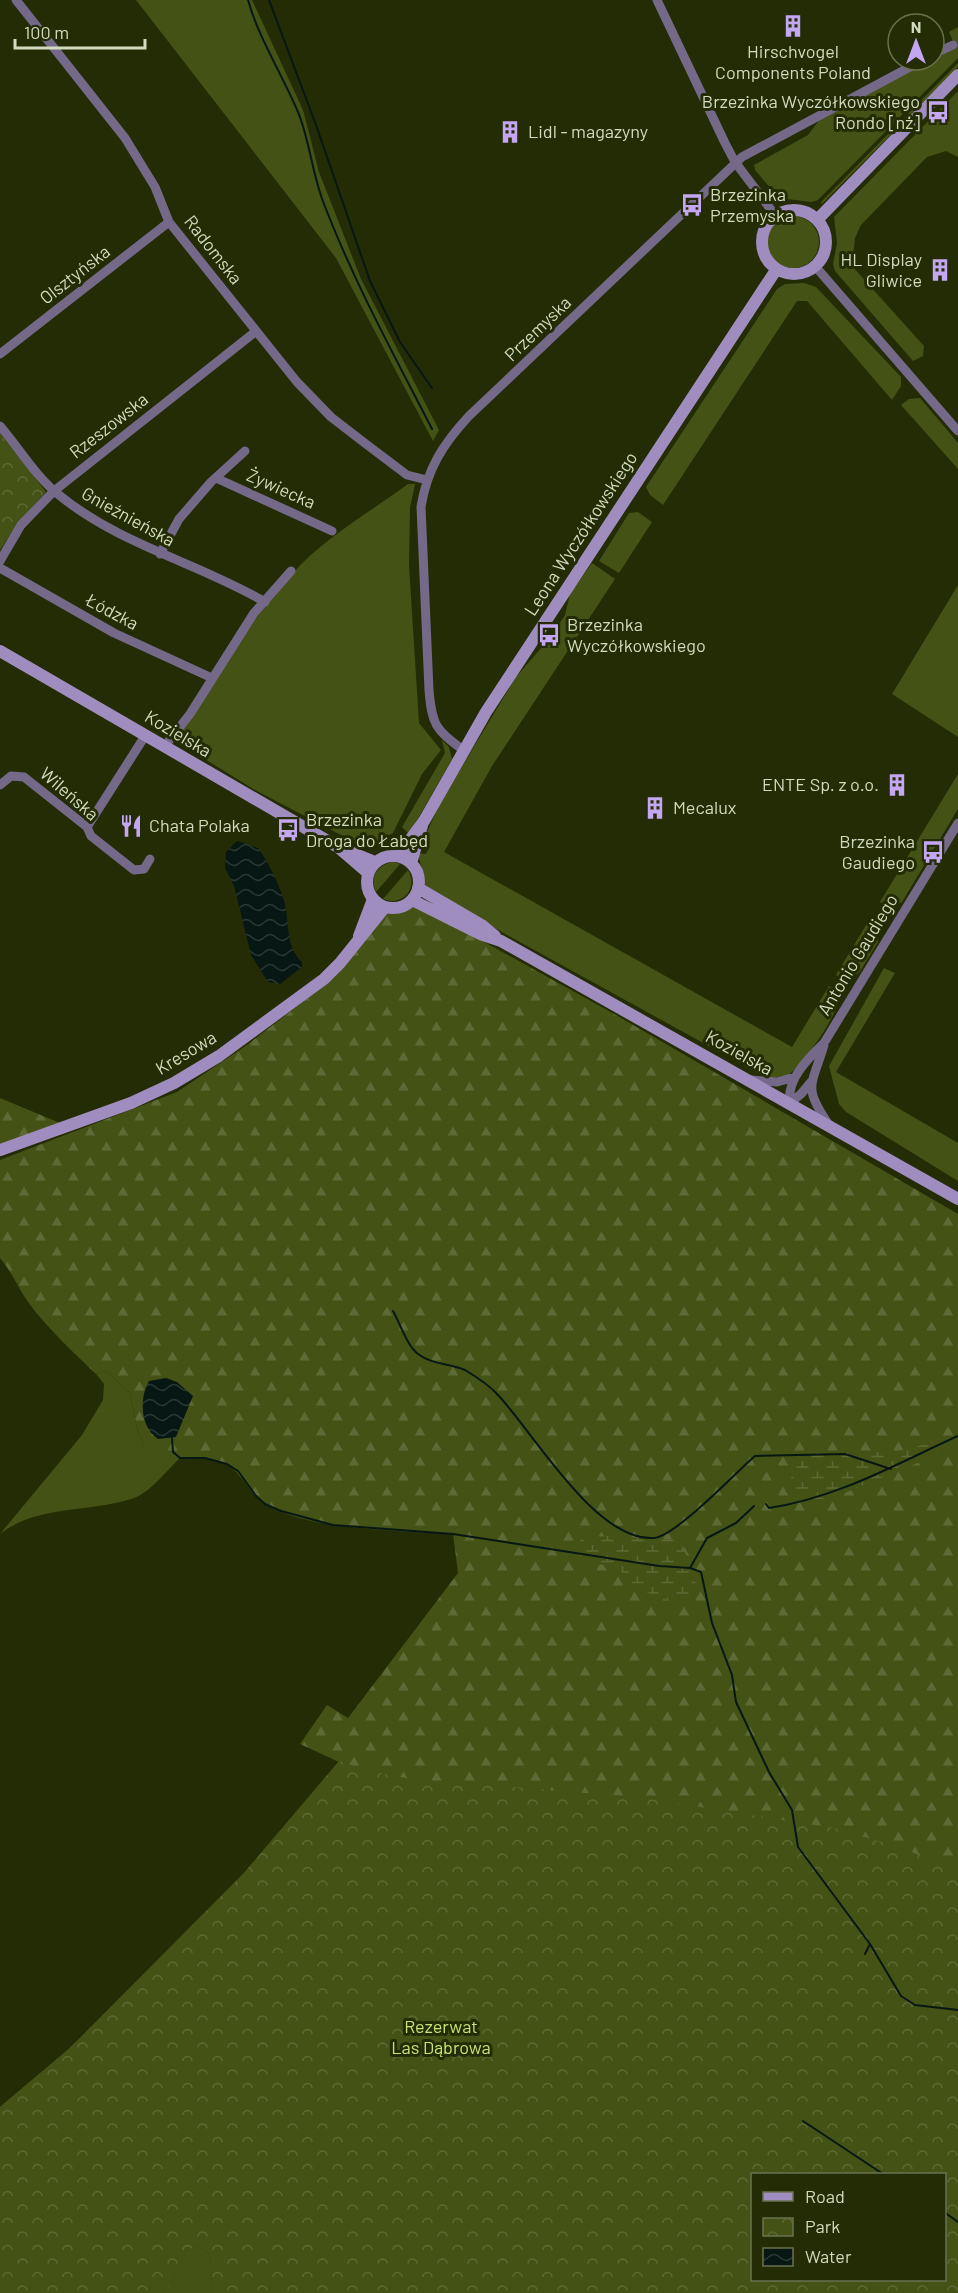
<svg xmlns="http://www.w3.org/2000/svg" width="958" height="2293" font-family="Barlow,sans-serif">
<style>
.grass{fill:#445215}
.forest{fill:url(#forest-firs);fill-rule:evenodd}
.wetland{fill:url(#wetland-marsh)}
.park{fill:url(#park-crowns);fill-rule:evenodd}
.water{fill:url(#water-waves)}
.lines{fill:none;stroke-linecap:round;stroke-linejoin:round}
.stream{stroke:#071714;stroke-width:2}
.street{stroke:#746988;stroke-width:9}
.secondary{stroke:#a08dc0;stroke-width:12}
.labels{text-anchor:middle;stroke-width:6;stroke-linejoin:round;paint-order:stroke}
.poi-label{font-size:18px;fill:#d2dbbf;stroke:#232c04;text-anchor:start}
.street-label{font-size:18px;fill:#d2dbbf;stroke:#232c04}
.park-label{font-size:18px;fill:#c6e373;stroke:#232c04}
</style>
<defs>
<pattern id="forest-firs" width="22" height="20" patternUnits="userSpaceOnUse" patternTransform="scale(1.5)"><rect width="22" height="20" fill="#445215"/><path d="M5 1l3.5 6h-7zM16 11l3.5 6h-7z" fill="#5e6a35"/></pattern>
<pattern id="wetland-marsh" width="20" height="14" patternUnits="userSpaceOnUse" patternTransform="scale(1.5)"><rect width="20" height="14" fill="#445215"/><path d="M1 5h8M5 5V1M11 12h8M15 12V8" fill="none" stroke="#5e6a35"/></pattern>
<pattern id="park-crowns" width="20" height="18" patternUnits="userSpaceOnUse" patternTransform="scale(1.5)"><rect width="20" height="18" fill="#445215"/><path d="M2 6a3 3 0 1 1 6 0M12 15a3 3 0 1 1 6 0" fill="none" stroke="#5e6a35"/></pattern>
<pattern id="water-waves" width="16" height="10" patternUnits="userSpaceOnUse" patternTransform="scale(1.5)"><rect width="16" height="10" fill="#071714"/><path d="M0 5q4-4 8 0t8 0" fill="none" stroke="#2a3834"/></pattern>
</defs>
<rect width="100%" height="100%" fill="#232c04"/>
<!-- grass -->
<path class="grass" d="M136,0H252L303,110L319,172L361,279L439,430L433,441L336,258Z
M958,27V58L818,200L811,202L779,198L755,170L754,165L808,135L821,118L956,48L949,32Z
M958,63V67L822,204L821,202Z
M958,91V157L946,151L927,157L861,225L855,238L852,266L924,346L923,356L913,361L835,271L833,264L837,243L834,217Z
M767 242a26 26 0 1 1 52 0a26 26 0 1 1-52 0Z
M804,283L816,287L901,377V386L892,400L807,301H797L663,505L650,495L646,487L777,289L785,284Z
M920,398L958,443V469L901,405L909,399Z
M408,484H415L410,508L409,565L419,723L441,750L422,774L393,833L364,847L255,790L174,740C212,683 247,624 293,573C324,538 370,512 408,484Z
M638,512L652,522L619,573L599,561L629,513Z
M592,563L615,579L492,766L444,852L792,1047L829,986C835,990 838,994 838,1001C837,1016 801,1068 788,1075C781,1078 774,1077 765,1077L431,893L425,885L418,853L426,854L428,850L422,843L441,801L516,677L549,639L565,615L570,594Z
M958,585V737L892,694Z
M442,740L449,747L452,759L409,834L402,827L445,753Z
M958,774V809L902,902L889,907L880,902Z
M393,862L400,864L376,892C369,877 377,865 393,862Z
M408,870C419,888 402,907 383,899Z
M868,922L878,928V942L859,973L846,980L836,975Z
M884,968L895,973L836,1072L958,1143V1181L846,1112L839,1104L829,1066Z
M106,1371L130,1393L138,1433L144,1445L180,1458C167,1470 151,1492 134,1498C91,1513 38,1504 0,1534L82,1435L103,1400L104,1384L96,1374Z
M198,2246L210,2254L213,2293H163L171,2285L186,2251Z"/>
<!-- forest -->
<path class="forest" d="M413,907L425,909L616,1015L958,1214V2293H213L210,2254L198,2246L186,2251L171,2285L163,2293H0V2107L70,2048L244,1873L339,1762L300,1744L327,1705L348,1718L458,1573L453,1534C404,1531 305,1530 265,1504C247,1493 244,1472 223,1463C208,1456 194,1460 179,1458C167,1456 155,1450 144,1445L138,1433L130,1393L106,1371L96,1374C72,1351 48,1329 28,1302C18,1288 12,1272 0,1258V1160L177,1092L247,1045L321,988L386,914ZM752,2174H944V2280H752Z
M0,1098L60,1123L0,1145Z"/>
<!-- wetland -->
<path class="wetland" d="M956,1437L925,1460L830,1499H811L788,1492L794,1465L807,1453L894,1452Z
M610,1536L678,1540C685,1547 698,1584 697,1593C697,1598 692,1601 689,1604L672,1602L638,1589L618,1568L598,1564L575,1552L582,1537Z"/>
<!-- park -->
<path class="park" d="M0,433L46,492L18,523L0,550Z
M339,1761L369,1771L411,1779L635,1797L834,1828L905,1849L958,1873V2293H213L210,2254L198,2246L186,2251L171,2285L163,2293H0V2107L70,2048L244,1873ZM944,2174V2280H752V2174Z"/>
<!-- water -->
<path class="water" d="M237,841L258,848C269,863 280,886 285,904C289,923 286,948 302,962V967L280,984L268,982L251,955L234,886L225,868L226,852Z
M166,1378L177,1382L193,1396L176,1437L158,1439C140,1427 139,1399 149,1381Z"/>
<g class="lines">
<!-- stream -->
<path class="stream" d="M248,0C259,39 282,74 298,112C310,141 312,174 324,204C354,282 394,355 432,429
M269,0L316,125L370,281L400,342L432,388
M393,1311C400,1323 407,1346 418,1354C432,1365 450,1363 465,1370C475,1376 490,1386 498,1395C534,1433 596,1542 654,1538C676,1536 735,1473 755,1456L845,1454L891,1469
M172,1438L173,1452L180,1458H205L227,1464L238,1471L256,1496L265,1504L281,1511L333,1525L453,1534L659,1566L690,1568L707,1538L736,1523L754,1506
M766,1504L769,1508C837,1498 896,1464 958,1436
M690,1568L701,1572L712,1623L732,1675L736,1702L769,1772L792,1810L798,1847L870,1944L901,1996L915,2005L958,2010
M865,1954L870,1944
M803,2121L883,2174
M944,2212L958,2222"/>
<!-- street -->
<path class="street" d="M16,0L125,138L155,187L169,222L297,382L331,417L366,444L407,475L427,480
M657,0L725,143L735,162L775,215
M934,54L953,45
M815,266L958,431
M0,354L169,222
M0,426C19,448 36,477 59,495C120,545 199,563 265,602
M216,478L332,531
M160,554L179,519L211,482L245,451
M0,561L21,525L54,491L255,332
M0,568L114,633L212,678
M164,747L190,714L254,613L291,571
M463,750C435,729 432,725 429,690L421,507C427,469 443,444 469,416L742,157L923,60
M0,785L11,776L24,777L87,827L91,836L134,870L144,869L150,859
M87,827L145,736
M824,1045C812,1086 802,1086 829,1125
M751,1080L777,1082L795,1077
M811,1082L801,1094L790,1103C786,1079 809,1058 824,1043L958,823"/>
<!-- secondary -->
<path class="secondary" d="M762 242a32 32 0 1 1 64 0a32 32 0 1 1-64 0Z
M817,220L958,75
M0,651L338,847L375,862
M339,848L368,873
M367 882a26 26 0 1 1 52 0a26 26 0 1 1-52 0Z
M398,856L424,821L486,712L776,270
M411,863L423,822
M418,888L483,926L495,936
M412,900L480,934L501,941L958,1199
M359,936L373,899
M0,1150L131,1103L174,1083L219,1056L324,979L340,963L385,907"/>
</g>
<!-- icons -->
<defs>
<g id="building-bare" transform="scale(1.8)"><path d="M-4-6H4V6H1V3H-1V6H-4ZM-2.5-4.3h1.7v1.8h-1.7ZM.8-4.3h1.7v1.8H.8ZM-2.5-1h1.7V.8h-1.7ZM.8-1h1.7V.8H.8Z" fill="#c4a7f2" stroke="#232c04" stroke-width="2.5" paint-order="stroke"/></g>
<g id="bus-bare" transform="scale(1.8)"><path d="M-5-6H5V4H4V6H2V4H-2V6H-4V4H-5ZM-3.5-4V0h7V-4ZM-3.5 1.2v1.5H-2V1.2ZM2 1.2v1.5H3.5V1.2Z" fill="#c4a7f2" stroke="#232c04" stroke-width="2.5" paint-order="stroke"/></g>
<g id="restaurant-bare" transform="scale(1.8)"><path d="M-5-6h1v4h1v-4h1v4h1v-4h1v5L-1.5 .5V6h-2V.5L-5-1ZM5-6V6H3V1.5H1.5Q1.5-4 5-6Z" fill="#c4a7f2" stroke="#232c04" stroke-width="2.5" paint-order="stroke"/></g>
</defs>
<g fill-rule="evenodd">
<use href="#building-bare" x="793" y="26"/>
<use href="#bus-bare" x="938" y="112"/>
<use href="#building-bare" x="510" y="132"/>
<use href="#bus-bare" x="692" y="205"/>
<use href="#building-bare" x="940" y="270"/>
<use href="#bus-bare" x="549" y="635"/>
<use href="#building-bare" x="897" y="785"/>
<use href="#building-bare" x="655" y="808"/>
<use href="#restaurant-bare" x="131" y="826"/>
<use href="#bus-bare" x="288" y="830"/>
<use href="#bus-bare" x="933" y="852"/>
</g>
<g class="labels">
<!-- poi labels -->
<g class="poi-label">
<text x="793" y="58" text-anchor="middle">Hirschvogel<tspan x="793" dy="21">Components Poland</tspan></text>
<text x="920" y="108" text-anchor="end">Brzezinka Wyczółkowskiego<tspan x="920" dy="21">Rondo [nż]</tspan></text>
<text x="528" y="138">Lidl - magazyny</text>
<text x="710" y="201">Brzezinka<tspan x="710" dy="21">Przemyska</tspan></text>
<text x="922" y="266" text-anchor="end">HL Display<tspan x="922" dy="21">Gliwice</tspan></text>
<text x="567" y="631">Brzezinka<tspan x="567" dy="21">Wyczółkowskiego</tspan></text>
<text x="879" y="791" text-anchor="end">ENTE Sp. z o.o.</text>
<text x="673" y="814">Mecalux</text>
<text x="306" y="826">Brzezinka<tspan x="306" dy="21">Droga do Łabęd</tspan></text>
<text x="149" y="832">Chata Polaka</text>
<text x="915" y="848" text-anchor="end">Brzezinka<tspan x="915" dy="21">Gaudiego</tspan></text>
</g>
<!-- street labels -->
<g class="street-label">
<text transform="translate(213 250) rotate(52)" y="6">Radomska</text>
<text transform="translate(75 275) rotate(-38)" y="6">Olsztyńska</text>
<text transform="translate(538 329) rotate(-44)" y="6">Przemyska</text>
<text transform="translate(109 426) rotate(-38)" y="6">Rzeszowska</text>
<text transform="translate(281 489) rotate(24)" y="6">Żywiecka</text>
<text transform="translate(128 517) rotate(29)" y="6">Gnieźnieńska</text>
<text transform="translate(581 534) rotate(-57)" y="6">Leona Wyczółkowskiego</text>
<text transform="translate(112 612) rotate(28)" y="6">Łódzka</text>
<text transform="translate(178 734) rotate(31)" y="6">Kozielska</text>
<text transform="translate(69 794) rotate(41)" y="6">Wileńska</text>
<text transform="translate(858 955) rotate(-59)" y="6">Antonio Gaudiego</text>
<text transform="translate(186 1053) rotate(-31)" y="6">Kresowa</text>
<text transform="translate(739 1053) rotate(29)" y="6">Kozielska</text>
</g>
<!-- park labels -->
<g class="park-label">
<text x="441" y="2033">Rezerwat<tspan x="441" dy="21">Las Dąbrowa</tspan></text>
</g>
</g>
<!-- legend -->
<rect x="751" y="2173" width="195" height="108" fill="#232c04" stroke="#69724f" stroke-width="1.5"/>
<rect x="763" y="2192" width="30" height="9" fill="#a08dc0" stroke="#69724f" stroke-width="1.5"/>
<text x="805" y="2203" font-size="18" fill="#d2dbbf">Road</text>
<rect x="763" y="2218" width="30" height="18" fill="url(#park-crowns)" stroke="#69724f" stroke-width="1.5"/>
<text x="805" y="2233" font-size="18" fill="#d2dbbf">Park</text>
<rect x="763" y="2248" width="30" height="18" fill="url(#water-waves)" stroke="#69724f" stroke-width="1.5"/>
<text x="805" y="2263" font-size="18" fill="#d2dbbf">Water</text>
<!-- north arrow -->
<g transform="translate(916 42)"><circle r="28" fill="#232c04" stroke="#69724f" stroke-width="1.5"/>
<path d="M0-4.5L10 22L0 15L-10 22Z" fill="#c4a7f2"/>
<text y="-9" font-size="16" font-weight="bold" text-anchor="middle" fill="#d2dbbf">N</text>
</g>
<!-- scale -->
<path d="M15 39v9h130v-9" fill="none" stroke="#d2dbbf" stroke-width="3"/>
<text x="24" y="39" font-size="18" fill="#d2dbbf" stroke="#232c04" stroke-width="4.5" paint-order="stroke">100 m</text>
</svg>
